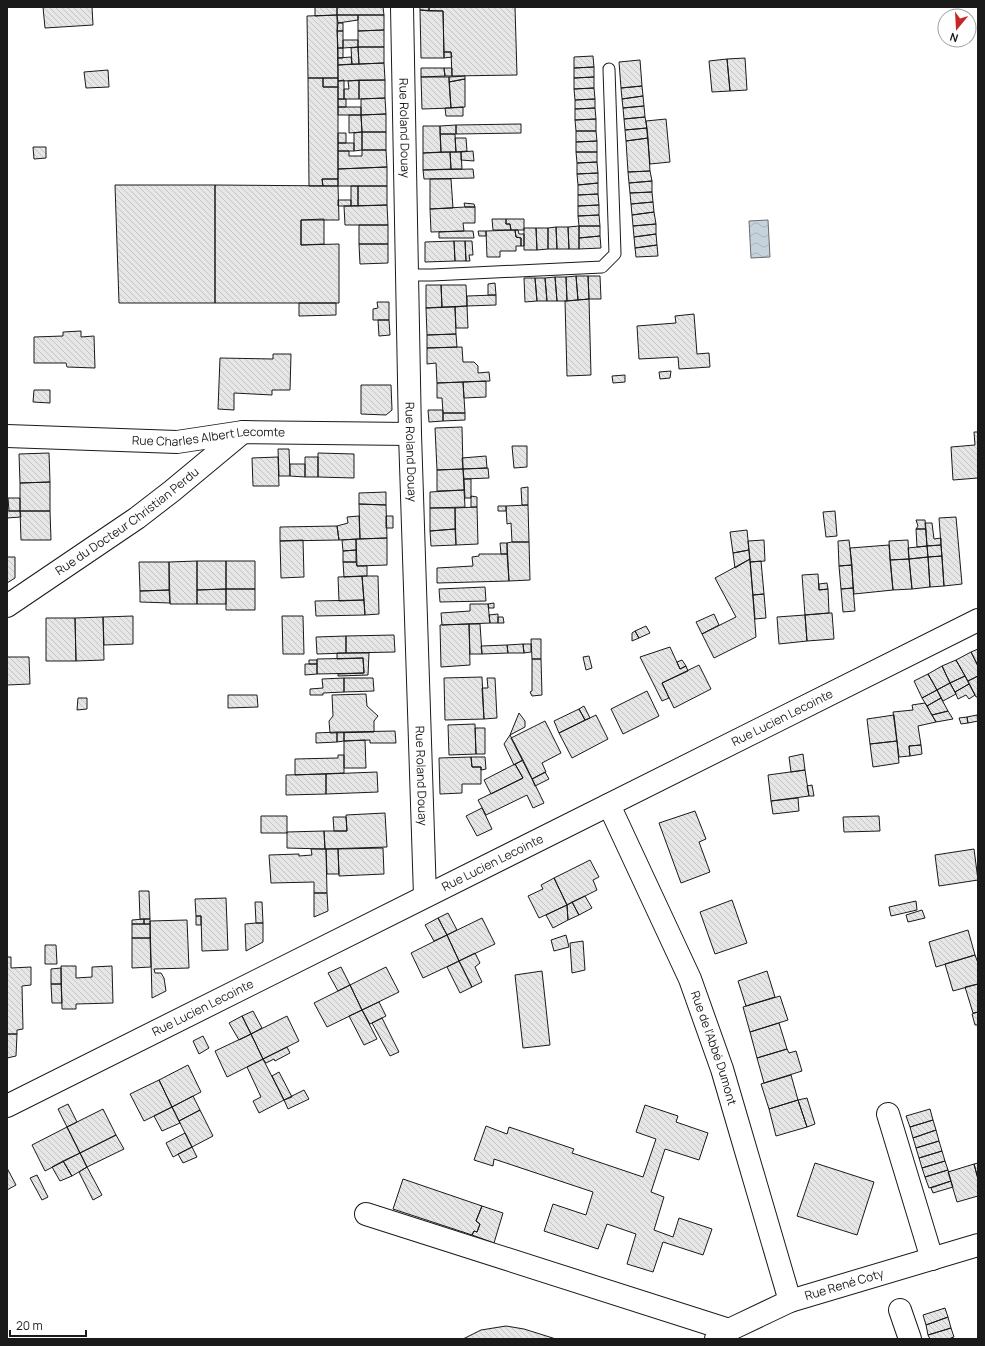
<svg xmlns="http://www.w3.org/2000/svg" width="985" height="1346" font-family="Manrope,sans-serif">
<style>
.water{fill:url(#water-waves);stroke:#6a6a6a}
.building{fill:url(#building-back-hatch);stroke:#1a1a1a}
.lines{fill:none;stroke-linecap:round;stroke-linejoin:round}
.lane-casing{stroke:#1a1a1a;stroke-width:13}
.street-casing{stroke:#1a1a1a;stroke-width:24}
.lane{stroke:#fff;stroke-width:11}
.street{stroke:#fff;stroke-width:22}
.labels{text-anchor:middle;stroke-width:3;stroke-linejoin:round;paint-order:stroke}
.street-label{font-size:12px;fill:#1a1a1a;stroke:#fff}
</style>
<defs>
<pattern id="water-waves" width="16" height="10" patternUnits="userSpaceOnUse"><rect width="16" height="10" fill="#c6d2dc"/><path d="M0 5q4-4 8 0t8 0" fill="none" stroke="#aab4bc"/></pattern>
<pattern id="building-back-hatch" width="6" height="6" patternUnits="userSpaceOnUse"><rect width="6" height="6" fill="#e6e6e6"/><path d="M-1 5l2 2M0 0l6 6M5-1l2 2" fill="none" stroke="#c5c5c5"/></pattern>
</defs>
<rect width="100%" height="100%" fill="#fff"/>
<!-- water -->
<path class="water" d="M768,220L770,257L751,258L749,221Z"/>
<!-- building -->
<path class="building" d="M43,7H92L93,25L45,28Z
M315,7H337V15L315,16Z
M337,7H383L384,15H337Z
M420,7H429V11L420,10Z
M429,7H515L517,75L452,76L451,52H444L443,11H429Z
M420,10L443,11L444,58H421Z
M337,15L338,78H308L307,16Z
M337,15H358V20L338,23Z
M358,15H384V30L358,31Z
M338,23H343V31H337Z
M384,30V47H358V31Z
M337,31H343V48H338Z
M343,40H358V47L343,48Z
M358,47H384V63L359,64Z
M358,47L359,64H352L351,48Z
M338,48H343V58H338Z
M444,52H451L452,57L444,58Z
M593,56L594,67L574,68V57Z
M351,57L352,64L338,65V58Z
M745,58L747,90L730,91L727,59Z
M727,59L730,91L712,92L709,61Z
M640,60L642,86L621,88L619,62Z
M384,63L385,80L338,81V65Z
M594,67V77L574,78V68Z
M421,68H444L445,76L421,77Z
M444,68H452V76H445Z
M108,70L109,87L86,88L84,72Z
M465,76V79L449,82V77Z
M421,77H449L451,108L422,109Z
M594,77V88L574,89V78Z
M308,78H323V87H338V179H322L323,186H309Z
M323,78H338V87H323Z
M465,79V107L451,108L449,82Z
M344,80V99H338V81Z
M359,80H385V98L359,99Z
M359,80V99H344V89H349L348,81Z
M642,86L643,96L622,99L621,88Z
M594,88L595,99L575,100L574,89Z
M643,96L644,106L623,108L622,99Z
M385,98L386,114L361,115V99Z
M338,99H346V107H338Z
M595,99V108L575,109V100Z
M644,106L645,117L624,119L623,108Z
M338,107H361V115H338Z
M463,107V116H446L445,108Z
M595,108L596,119L575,120V109Z
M386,114V132H362L361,115Z
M349,115H361L362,132L349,133Z
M645,117L647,128L625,130L624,119Z
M596,119V131H576L575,120Z
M666,119L670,162L650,164L646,121Z
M521,124V133L456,134V125Z
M456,125V134H440V126Z
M423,126H440L441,152L423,153Z
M647,128L648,138L626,141L625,130Z
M576,131H596L597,141L576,142Z
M362,132H386V150H362Z
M362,132V150L354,151V133Z
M338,133H346V143H338Z
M440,134H455L456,152H441Z
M455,138H466L467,151L456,152Z
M648,138L650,171L628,172L626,141Z
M597,141V152H576V142Z
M338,143H354V151H338Z
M33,147H46V158L34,159Z
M362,150H386L387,167L338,169V151H349V156H362Z
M473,151L474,161L461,160V152Z
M450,152L451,169L423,170V153Z
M450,152H461L462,169H451Z
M576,152H597V162L577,163Z
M597,162L598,173L577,174V163Z
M387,167V186H338V169Z
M473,169L474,178L424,179L423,170Z
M650,171L652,181L629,183L628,172Z
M598,173V183L578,185L577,174Z
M322,179H338V186H323Z
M430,179H451L453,208L430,209Z
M652,181V192L630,193L629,183Z
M598,183V194L578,195V185Z
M115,185H215V303H119Z
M215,185L338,186L339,220H301V245L339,244V303H215Z
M351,186H358V206H351Z
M358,186H387V205L358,206Z
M652,192L653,202L631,204L630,193Z
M598,194L599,205L578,206V195Z
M338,200H351V206H338Z
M653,202L654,212L632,215L631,204Z
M464,203L474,204L475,207H465Z
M387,205L388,225H345L344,206Z
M599,205V215L578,216V206Z
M465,207H475V223H463L464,231L431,232L430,209Z
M654,212L656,224L633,226L632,215Z
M599,215L600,226H579L578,216Z
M324,219V244L301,245V220Z
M492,219H506V224H510L511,230H493Z
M506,219H524V230H511L510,224H506Z
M656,224V234L634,237L633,226Z
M359,225H388V244H359Z
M579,226H600V236L579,238Z
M579,226V249H569L568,227Z
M556,227H568L569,249H557Z
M556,227L557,249H548V228Z
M524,228H536L537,250H524Z
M536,228H548V249L537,250Z
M515,230L516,237L521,238V246H516V251H500V257H487L486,231Z
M515,230H518L519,234H524V246H521V238L516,237Z
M464,231H473L474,238H439V232Z
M478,231H486V236H479Z
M656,234L657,245L635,248L634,237Z
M600,236L601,248L579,249V238Z
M454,241L455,261L425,262V242Z
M454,241H465L466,261H455Z
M465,241H472L473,255H469L470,261H466Z
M359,244H388V263L360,264Z
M657,245L658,256L636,257L635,248Z
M576,276L578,300L567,301L566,277Z
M576,276H588L589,299L578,300Z
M588,276H600L601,299H589Z
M555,277L557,301H547L545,278Z
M555,277H566L567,301H557Z
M524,278H535L537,301L525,302Z
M535,278H545L547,301H537Z
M495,283L496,295H488V284Z
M426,285H441L442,307L426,308Z
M441,285H466L467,306L442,307Z
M496,295V305L467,306V296Z
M589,299L591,375L567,376L565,301Z
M377,302H389V320H373V309L378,308Z
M299,303H336V315L299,316Z
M467,306L468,328H456L455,307Z
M455,307L456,334L427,335L426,308Z
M694,314L697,354L709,353L710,367L679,369L678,357L639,359L637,326L676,323L675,316Z
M378,320H389L390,335L379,336Z
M81,331V337L94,336L95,368L67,367L66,363H34V337L63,336V332Z
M456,334L457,347L427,348V335Z
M462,347L463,362H474L478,366V373L489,372L490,381L437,383L436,363L427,364V348Z
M273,354H291L290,390H272V395L234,393V410L218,409L220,358L273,359Z
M671,371L670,378L660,379L659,372Z
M625,375V382L613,383L612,376Z
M486,381V397L464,398L463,382Z
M463,382L465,413H443L442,398H437V383Z
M361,385H391L392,410L386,415L361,414Z
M34,390H50V403L33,402Z
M428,410H443V421L429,422Z
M443,413H465V420L443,421Z
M462,427L463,469L437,470L435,428Z
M974,432H978V478L953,480L951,447L975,445Z
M512,446H527V467L514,468Z
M278,449H289L290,476H279Z
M49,453L50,482L20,483L19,454Z
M318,453L354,454V478L318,477Z
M486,456L487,468L463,469L462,458Z
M278,457L279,486H253L252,458Z
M305,457H318V477H305Z
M290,464H305V477L290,476Z
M488,468L489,478L464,479L463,469Z
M463,469L464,490L437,491V470Z
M464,479H471V498H465Z
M50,482V511H20V483Z
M528,487V505H522L521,488Z
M464,490L465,507L430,508V492Z
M386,492V505L359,504V493Z
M471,496L477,497V507H471Z
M8,498H20V511H9Z
M359,504L386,505L387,538L360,539Z
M528,505L529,542H512L511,523L507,524L506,506Z
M498,506H506V511H498Z
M477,507L478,544L456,545L455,508Z
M430,508H455V529L430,531Z
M7,511H20L21,517L7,518Z
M20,511H50L51,540H21Z
M835,511L837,536L826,537L823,512Z
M359,516L360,539L339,540L337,526L348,523L347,517Z
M386,516H393V528H386Z
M956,517L962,584L944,586L939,518Z
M916,520H925L926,529H916L918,526Z
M925,523H932L934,539L941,538V545L927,546Z
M337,526L339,540L280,541V527Z
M455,529L456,545L431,546L430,531Z
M916,529H926L927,546L917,547Z
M747,530L749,550L733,553L730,532Z
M387,538V565L357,566L356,539Z
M356,539V550L343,551L342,540Z
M303,540L304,577L281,578L280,541Z
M764,540L765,561L750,562L748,541Z
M849,540L852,565L839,566L838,541Z
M908,540L909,559L890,560L889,541Z
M512,542H529L530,580L509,581L507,543Z
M500,543H507V554H501Z
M889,545L893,590L854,594L850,548Z
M941,545L942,556L928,557L927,546Z
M927,546L928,557L909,559L908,548Z
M356,550V562H343V551Z
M749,550L750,559L735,568L733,553Z
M479,554H507L509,581L437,583V568L473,566L472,557L479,556Z
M942,556L944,586L930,587L928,557Z
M7,557H15V578L7,583Z
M928,557L930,587L912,589L909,559Z
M750,559L756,637L714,658L702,634L736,617L715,578Z
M909,559L912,589L893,590L890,560Z
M197,561V604H170L169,562Z
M197,561H226V589L197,590Z
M226,561H255V589H226Z
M761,561L764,594L753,595L750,562Z
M139,562H169V590L140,591Z
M343,562H356L357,566H367V576L344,577Z
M852,565L853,588L841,589L839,566Z
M818,574L819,590L828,589L829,613L805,615L802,575Z
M362,576L364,600L339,601L338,577Z
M362,576H378L379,614L365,615Z
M827,583L828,589L819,590V584Z
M485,587L486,601L440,602L439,589Z
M853,588L855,611L843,612L841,589Z
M226,589V604H197V590Z
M226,589H255V610H226Z
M169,590L170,603L140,602V591Z
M764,594L766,618L755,619L753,595Z
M364,600L365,615L316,616L315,601Z
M494,603V608H489L488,604Z
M470,604H488L490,623L442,625L441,613L470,611Z
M829,613H832L834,639L807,641L805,615Z
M498,614V623H490L489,615Z
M714,614L719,625L702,634L696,622Z
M805,615L807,641L779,644L777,617Z
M133,616V644L104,645L103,617Z
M282,616H303L304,654H283Z
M103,617L104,660L76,661L75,618Z
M498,617H503L504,623H498Z
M46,618H75L76,661H46Z
M469,624H480L482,654H470Z
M469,624L470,665L441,667L440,625Z
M646,626L650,633L639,638L635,631Z
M635,631L639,638L632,641V633Z
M394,635L395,652L346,653V636Z
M346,636V653L317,654L316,637Z
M531,639H541V659H532Z
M523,644H531V652L524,653Z
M523,644L524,653H508L507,645Z
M507,645L508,653L482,654L481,646Z
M670,647L680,669L686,666L688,671L662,683L669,698L662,701L640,657Z
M978,649V666L971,652Z
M971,652L978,666V676L968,681L956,660Z
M337,653H369L368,675L338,676V674L364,673L363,658L337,659Z
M589,656L592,668L586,670L583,657Z
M7,657H29L30,684L7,685Z
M363,658L364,673L317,674V659Z
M532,659H541L542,695L532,696L530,692L532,691Z
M309,660H317V664H309Z
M682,660L686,666L680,669L677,662Z
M956,660L965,676L950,683L942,666Z
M305,664H317V674L305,675Z
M699,665L711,689L674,708L662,683Z
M942,666L950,683L937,690L928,674Z
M928,674L937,690L922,698L914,681Z
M965,676L969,684L955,692L950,683Z
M978,676V697H976L968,681Z
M482,677L484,719L445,720L444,678Z
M344,678H373L374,691L344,692Z
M344,678V692L323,693V695H310V689L323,688L322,679Z
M487,678H495L497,718L484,719L482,688H488Z
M950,683L956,694L943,701L937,690Z
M969,684L975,695L969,699L966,695L958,699L955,692Z
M937,690L941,698L927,706L922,698Z
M647,691L659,716L623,734L611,709Z
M366,694L367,706L378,716L374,721V732L330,733L329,721L333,716L332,695Z
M228,695H257L258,707L228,708Z
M78,698H87V709L77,710Z
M941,698L948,711L932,715L927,706Z
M925,703L936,722L918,726L921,745L909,746L910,756L899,757L893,712L913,710L912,705Z
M584,706L590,718L585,720L579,709Z
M579,709L585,720L559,733L554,721Z
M948,711L953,719L936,722L932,715Z
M519,713L525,721V727L510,735Z
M596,715L608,739L572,758L559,733Z
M894,715L897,741L870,744L867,719Z
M977,715L978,721L968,723L967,717Z
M967,717L968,723L961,724L959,718Z
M545,721L561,753L542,763L546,772L532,779L511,738Z
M475,724L476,754L449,755L448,725Z
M475,728H485V754H476Z
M395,731L396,743H370V740L344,741V732Z
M337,732H344V741L337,742Z
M337,732V742L316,743V733Z
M510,735L523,760L514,765L504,744Z
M365,740L366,768H344V741Z
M897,741L899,763L873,767L870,744Z
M921,745L922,754L910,756L909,746Z
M803,754L805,770L791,772L789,757Z
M338,755H344V773L295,775V759L338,758Z
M471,757H485L486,769L481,770V767H472Z
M471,757L472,767H481V784H462V793L440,794L439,758Z
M523,760L544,803L533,808L527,795L486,815L478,800L523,778L515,764Z
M515,764L523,778L491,794L484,780Z
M805,770L809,796L771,801L768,775Z
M377,772L378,792L326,794V774Z
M545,772L549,779L535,786L532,779Z
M326,774V794L286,795V775Z
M812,785L814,796H809L807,786Z
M798,798L799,811L773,814L771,801Z
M482,808L492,829L477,836L466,816Z
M695,811L706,839L699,842L710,872L681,883L659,823Z
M385,813L387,847L325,849L324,831H347L346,815Z
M261,816H287V833H261Z
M879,816L880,831L844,832L843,817Z
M333,817H346L347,831H334Z
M324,831L325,849L287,848V832Z
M383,848L384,874L339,876L338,849Z
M311,849H326L327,893H314V882L271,883L269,855L299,854V856L312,855Z
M326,849H338L339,874H327Z
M974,849L978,880L939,886L935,855Z
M590,860L599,877L593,880L597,890L567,905L554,878Z
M554,878L567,905L539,918L528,896L543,889L541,885Z
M139,891H149L150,919H140Z
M314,893H327L328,911L314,917Z
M585,896L592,908L579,915L572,902Z
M226,898L228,950L202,951L201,916H196L195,899Z
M732,900L747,943L715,954L700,912Z
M916,901L917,910L891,916L889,907Z
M255,902H262L263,923H256Z
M572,902L579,915L568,920L567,905Z
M567,905L568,920L553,928L546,915Z
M922,910L925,918L908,922L906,915Z
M448,913L457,930L447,935L438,918Z
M196,916H201V925H196Z
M438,918L447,935L434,941L425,925Z
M482,918L495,944L459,961L447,935Z
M144,919H150V924H144Z
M144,919V924H132V920Z
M187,920L189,968L154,969L155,973H161L164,978L166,991L152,998L150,921Z
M256,923H263V942L246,951L245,924Z
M132,924H150V938H132Z
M968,930L975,955L936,967L929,942Z
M447,935L459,961L423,978L411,953Z
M566,935L569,947L554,951L551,940Z
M132,938H150L151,967L132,968Z
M583,941L585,970L572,973L570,943Z
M45,945H56L57,964H45Z
M475,953L480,963L475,967L482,982L472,987L459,961Z
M975,955L978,963V984L953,991L945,964Z
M7,957H11V968L31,967V985L22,986L23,1029L17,1030V1034H7Z
M459,961L472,987L460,993L447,967Z
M61,966H76V978L92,977V967L112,966L113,1003L76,1004V1009H62Z
M341,967L350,985L338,991L328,973Z
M386,967L399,992L362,1010L350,985Z
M61,968V984H51V969Z
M542,971L550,1045L523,1048L515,975Z
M767,971L775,997L746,1006L738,981Z
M51,984H61L62,1003H52Z
M978,984V1012L973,1013L965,987Z
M350,985L362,1010L327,1027L314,1003Z
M780,996L788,1020L750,1032L743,1007Z
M379,1002L386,1016L370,1024L362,1010Z
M362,1010L377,1039L364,1045L349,1016Z
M253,1011L262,1028L251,1034L242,1016Z
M978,1012V1025H975L972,1014Z
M242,1016L251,1034L239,1040L229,1023Z
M287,1016L299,1041L263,1059L251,1034Z
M382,1018L399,1052L390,1056L372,1023Z
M779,1023L787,1049L757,1058L750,1032Z
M7,1034H17L16,1056L7,1058Z
M251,1034L263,1059L227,1077L215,1051Z
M203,1036L209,1048L199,1054L193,1041Z
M287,1047L290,1053L275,1061L274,1059L266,1063L263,1059Z
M787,1049L789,1053L796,1051L802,1071L764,1083L757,1058Z
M263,1059L284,1100L259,1113L253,1101L261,1097L247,1067Z
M188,1065L201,1092L172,1107L159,1080Z
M279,1072L292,1097L284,1100L272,1076Z
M791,1075L798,1100L769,1109L761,1084Z
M159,1080L172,1107L144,1121L130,1094Z
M304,1090L309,1099L288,1109L284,1100Z
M193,1096L200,1110L179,1121L172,1107Z
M807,1098L815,1124L807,1127L798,1100Z
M798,1100L807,1127L776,1136L769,1109Z
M68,1104L77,1122L67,1127L58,1109Z
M645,1105L678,1116L676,1122L708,1133L699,1160L665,1149L651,1192L664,1197L654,1230L673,1237L679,1218L712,1229L703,1255L663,1242L653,1272L627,1264L636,1234L607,1224L598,1249L544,1231L553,1204L586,1215L593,1192L494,1159L493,1166L474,1160L486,1126L507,1134L509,1127L574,1149L572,1153L643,1177L656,1139L636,1132Z
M172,1107L180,1123L162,1131L154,1116Z
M103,1109L116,1135L80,1153L67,1127Z
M930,1109L933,1120L910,1127L906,1116Z
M200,1110L213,1136L192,1147L179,1121Z
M933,1120L936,1130L913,1138L910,1127Z
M67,1127L80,1153L45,1171L32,1145Z
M936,1130L939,1141L916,1148L913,1138Z
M185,1133L192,1147L173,1157L166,1143Z
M116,1135L124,1149L87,1167L80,1153Z
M939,1141L942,1151L919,1158L916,1148Z
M192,1147L197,1157L183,1163L178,1154Z
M942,1151L945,1161L922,1168L919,1158Z
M80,1153L87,1167L72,1176L63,1161Z
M63,1161L72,1176L60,1181L52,1167Z
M945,1161L948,1170L925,1177L922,1168Z
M815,1163L874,1182L857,1235L797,1216Z
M978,1163V1179L974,1164Z
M974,1164L978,1179V1196L957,1202L948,1172Z
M87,1167L102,1195L93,1200L79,1172Z
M7,1168L16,1185L7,1190Z
M948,1170L951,1181L929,1188L925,1177Z
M37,1175L48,1197L42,1200L30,1178Z
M403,1179L482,1206L476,1221L480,1224L477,1232L474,1231L472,1235L393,1209Z
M951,1181L953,1187L933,1193L931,1188Z
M482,1206L503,1213L494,1243L472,1235L474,1231L477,1232L480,1224L476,1221Z
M945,1308L948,1317L926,1325L923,1315Z
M948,1317L951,1328L928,1335L926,1325Z
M506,1326L524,1329L556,1339H463L481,1330Z
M951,1328L954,1337L948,1339H930L928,1335Z"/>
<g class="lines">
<!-- lane casing -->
<g class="lane-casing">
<path id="lane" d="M407,275H432L602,267L615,254L609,69"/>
</g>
<!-- street casing -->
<g class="street-casing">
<g id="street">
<path id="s1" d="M402,7L410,434L425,896"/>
<path id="s2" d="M7,436L177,442L243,432L410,434"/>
<path id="s3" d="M7,606L137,518L172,491L243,432"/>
<path id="s4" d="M609,805L690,979L722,1069L790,1301"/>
<path id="s5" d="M7,1106L978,620"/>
<path d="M888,1114L932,1259"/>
<path d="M366,1214L729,1330"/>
<path d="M900,1310L910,1339"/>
<path id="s6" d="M716,1339L729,1330L790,1301L978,1245"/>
</g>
</g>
<!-- lane -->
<use href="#lane" class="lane"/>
<!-- street -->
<use href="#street" class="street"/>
</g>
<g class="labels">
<!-- street labels -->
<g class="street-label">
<text dy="4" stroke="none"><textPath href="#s1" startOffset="121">Rue Roland Douay</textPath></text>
<text dy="4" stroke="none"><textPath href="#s2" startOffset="202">Rue Charles Albert Lecomte</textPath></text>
<text dy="4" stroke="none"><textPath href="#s1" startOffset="445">Rue Roland Douay</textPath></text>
<text dy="4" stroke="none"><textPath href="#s3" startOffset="147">Rue du Docteur Christian Perdu</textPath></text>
<text dy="4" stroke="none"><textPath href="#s5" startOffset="867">Rue Lucien Lecointe</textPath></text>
<text dy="4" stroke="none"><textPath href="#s1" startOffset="769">Rue Roland Douay</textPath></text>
<text dy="4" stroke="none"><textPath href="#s5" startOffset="543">Rue Lucien Lecointe</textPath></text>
<text dy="4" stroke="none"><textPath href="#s5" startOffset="219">Rue Lucien Lecointe</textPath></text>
<text dy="4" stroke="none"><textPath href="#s4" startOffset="265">Rue de l'Abbé Dumont</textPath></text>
<text dy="4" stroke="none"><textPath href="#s6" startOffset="140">Rue René Coty</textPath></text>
</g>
</g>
<!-- border -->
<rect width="985" height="1346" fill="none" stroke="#1a1a1a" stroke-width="16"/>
<!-- north arrow -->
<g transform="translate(957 28) rotate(198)"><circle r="19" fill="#ffffff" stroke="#a3a3a3"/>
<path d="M0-3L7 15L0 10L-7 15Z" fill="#c62828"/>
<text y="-6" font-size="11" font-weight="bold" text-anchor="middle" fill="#1a1a1a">N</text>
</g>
<!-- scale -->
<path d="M10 1330v6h76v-6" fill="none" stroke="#1a1a1a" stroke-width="2"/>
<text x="16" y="1330" font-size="12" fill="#1a1a1a" stroke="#ffffff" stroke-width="3" paint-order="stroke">20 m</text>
</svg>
